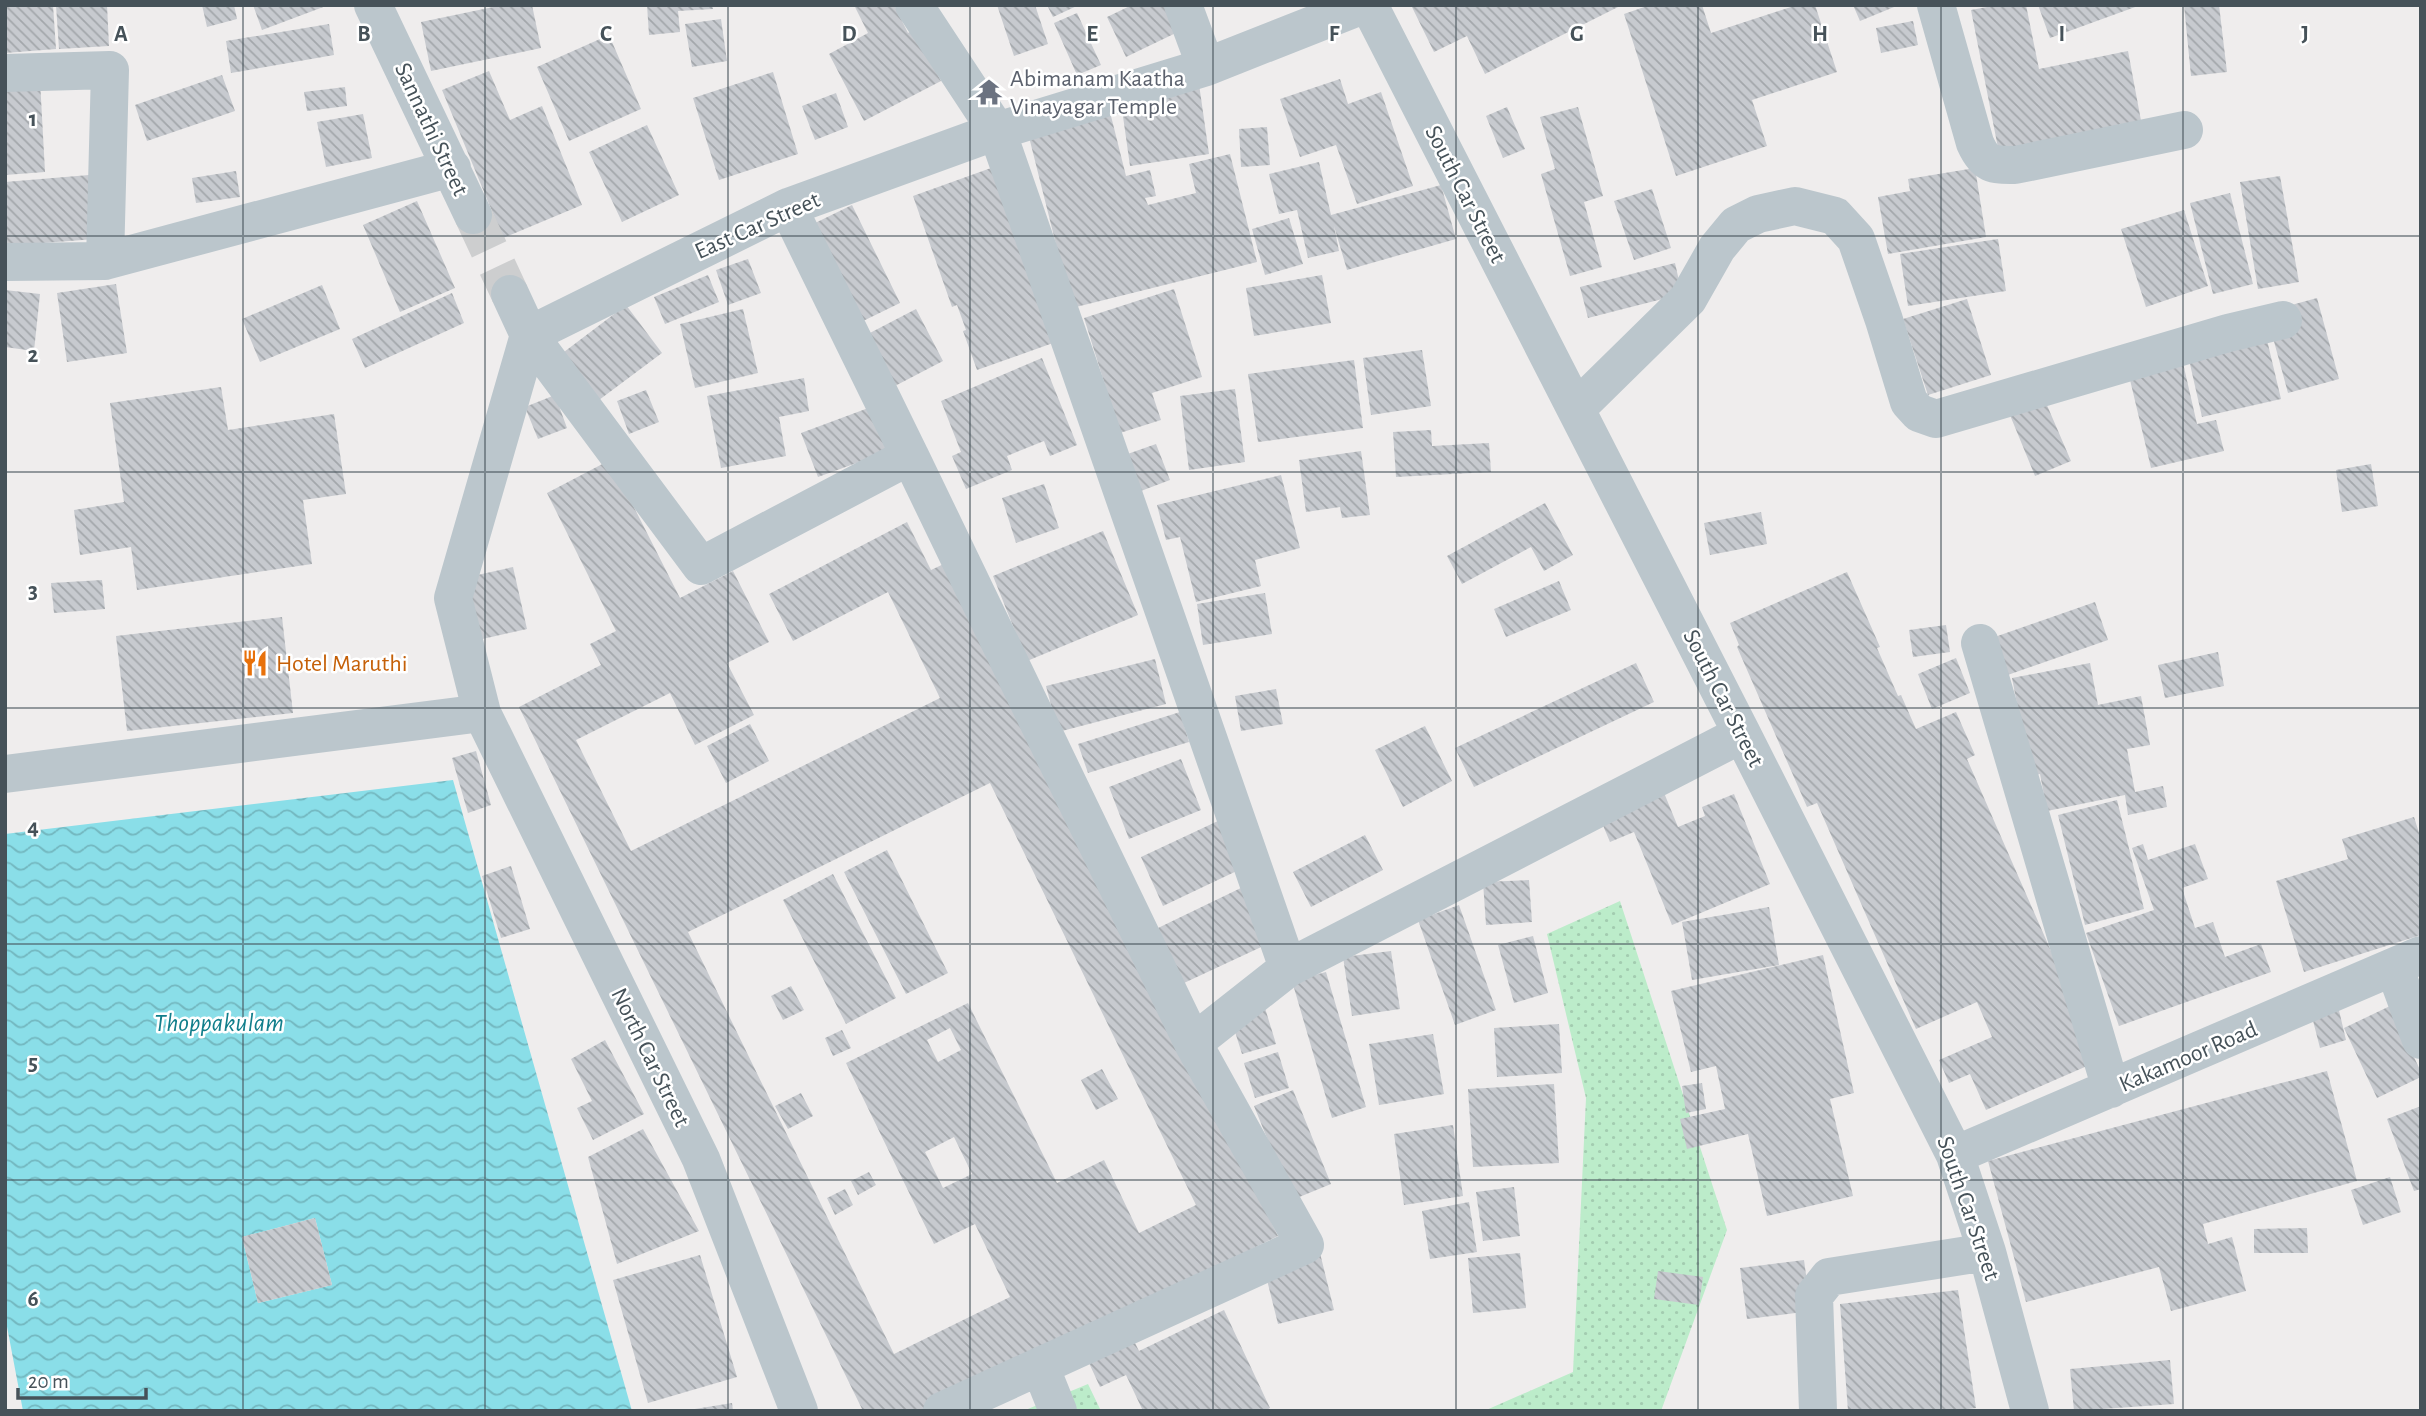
<svg xmlns="http://www.w3.org/2000/svg" width="2426" height="1416" font-family="'Alegreya Sans',sans-serif">
<style>
.park{fill:url(#park-dots)}
.water{fill:url(#water-waves);fill-rule:evenodd}
.building{fill:url(#building-back-hatch);fill-rule:evenodd}
.lines{fill:none;stroke-linecap:round;stroke-linejoin:round}
.minor-tunnel{stroke:#cdcecf;stroke-width:38;stroke-dasharray:38 19;stroke-linecap:butt}
.minor{stroke:#bbc6cc;stroke-width:38}
.grid{fill:none;stroke:#465259;stroke-width:2;stroke-opacity:0.55}
.labels{text-anchor:middle;stroke-width:5;stroke-linejoin:round;paint-order:stroke}
.worship-label{font-size:24px;fill:#5b616d;stroke:#fff;text-anchor:start}
.street-label{font-size:24px;fill:#465259;stroke:#fff}
.food-label{font-size:24px;fill:#c56008;stroke:#fff;text-anchor:start}
.water-label{font-size:26px;font-style:italic;fill:#117e8b;stroke:#fff}
.grid-label{font-size:23px;text-anchor:middle;font-weight:bold;fill:#465259;stroke:#fff;stroke-width:5;stroke-linejoin:round;paint-order:stroke}
</style>
<defs>
<pattern id="park-dots" width="8" height="8" patternUnits="userSpaceOnUse" patternTransform="scale(1.75)"><rect width="8" height="8" fill="#bcecca"/><path d="M2 2h.1M6 6h.1" fill="none" stroke="#a3ccb0" stroke-width="1.8" stroke-linecap="round"/></pattern>
<pattern id="water-waves" width="16" height="10" patternUnits="userSpaceOnUse" patternTransform="scale(1.75)"><rect width="16" height="10" fill="#8adee8"/><path d="M0 5q4-4 8 0t8 0" fill="none" stroke="#73b7bf"/></pattern>
<pattern id="building-back-hatch" width="6" height="6" patternUnits="userSpaceOnUse" patternTransform="scale(1.75)"><rect width="6" height="6" fill="#c7cacf"/><path d="M-1 5l2 2M0 0l6 6M5-1l2 2" fill="none" stroke="#a3a7ab"/></pattern>
</defs>
<rect width="100%" height="100%" fill="#efeded"/>
<!-- park -->
<path class="park" d="M1620,901L1727,1230L1661,1411H1484L1573,1372L1586,1098L1547,934Z
M1088,1384L1101,1411H1023Z"/>
<!-- water -->
<path class="water" d="M453,780L632,1411H23L5,1316V834ZM315,1218L332,1285L258,1303L242,1237Z"/>
<!-- building -->
<path class="building" d="M5,5H53L56,49L5,53Z
M56,5H107L109,46L59,49Z
M202,5H234L237,19L207,27Z
M253,5H326V6L262,30Z
M503,5H532L541,48L431,71L421,22Z
M647,5H712L713,9L678,11L680,32L649,35Z
M854,5H894L908,33L914,29L941,81L864,121L829,54L868,33Z
M997,5H1035L1048,44L1014,56Z
M1047,5H1079L1053,17Z
M1132,5H1168L1180,31L1126,57L1107,17Z
M1411,5H1622L1485,74L1467,36L1434,52Z
M1650,5H1702L1711,33L1797,5H1815L1837,72L1752,100L1767,146L1676,176L1624,14Z
M1853,5H1899L1860,21Z
M1998,5H2026L2039,69L2128,51L2142,126L1999,153L1971,10Z
M2038,5H2138V6L2050,38Z
M2184,5H2219L2227,72L2191,76Z
M1077,13L1101,65L1077,75L1054,23Z
M721,19L727,61L692,67L685,24Z
M1913,21L1918,45L1881,53L1876,28Z
M329,24L334,55L231,73L226,41Z
M609,35L641,109L569,141L537,67Z
M489,71L510,120L542,106L582,205L503,238L442,90Z
M773,72L798,154L719,180L693,98Z
M222,75L235,111L147,141L135,105Z
M1198,77L1209,154L1130,166L1119,88Z
M1340,79L1348,104L1381,92L1413,186L1357,204L1336,145L1300,157L1280,99Z
M40,80L45,172L5,175V82Z
M345,87L347,106L307,111L304,92Z
M836,93L848,127L815,140L802,106Z
M1507,107L1525,149L1503,158L1486,116Z
M1578,107L1603,196L1584,202L1602,267L1570,276L1541,174L1555,169L1540,117Z
M1109,108L1126,176L1150,170L1156,196L1145,198L1148,205L1196,193L1189,164L1230,154L1257,262L1072,308L1027,129Z
M363,114L372,158L326,167L317,122Z
M647,125L679,195L622,222L589,152Z
M1267,127L1270,165L1241,167L1239,129Z
M1319,162L1331,215L1441,185L1456,239L1347,270L1334,226L1339,251L1308,258L1297,210L1279,214L1269,174Z
M991,168L1053,343L977,370L963,331L966,330L957,305L952,307L913,196Z
M1975,168L1986,237L1888,254L1878,197L1910,191L1908,179Z
M236,171L240,197L196,203L192,178Z
M89,175L95,239L5,246V182Z
M2280,176L2299,282L2258,289L2240,182Z
M1652,189L1671,248L1634,260L1614,201Z
M2230,193L2253,284L2213,294L2190,203Z
M417,201L455,288L400,312L363,225Z
M852,205L900,303L859,323L811,225Z
M2184,210L2208,286L2146,307L2121,229Z
M1289,218L1303,264L1265,275L1252,229Z
M1998,239L2006,291L1908,306L1900,254Z
M748,259L761,293L728,305L716,270Z
M1675,263L1682,294L1588,318L1580,287Z
M708,275L719,302L665,324L654,297Z
M1322,275L1331,323L1254,336L1246,288Z
M116,284L127,353L67,362L57,293Z
M322,285L340,329L260,362L242,319Z
M1174,289L1202,377L1152,393L1161,420L1120,433L1084,318Z
M5,290L40,294L34,351L5,347Z
M452,293L464,323L365,368L352,339Z
M2317,298L2339,379L2288,393L2266,312Z
M1967,299L1991,375L1928,395L1903,319Z
M626,305L662,353L599,400L564,352Z
M743,309L758,373L695,388L680,324Z
M916,309L943,361L893,387L866,335Z
M2263,323L2281,399L2202,417L2185,342Z
M1422,350L1431,406L1371,415L1363,358Z
M2180,350L2197,424L2216,420L2224,451L2151,468L2126,363Z
M1042,358L1077,445L1050,456L1044,441L1007,456L1012,470L966,489L952,456L961,452L941,401Z
M1354,360L1363,428L1258,442L1248,374Z
M804,378L809,411L779,417L786,456L721,468L707,396Z
M221,387L228,430L334,414L346,494L303,500L312,564L137,590L131,547L80,555L74,510L124,502L110,403Z
M1235,389L1245,462L1189,470L1180,396Z
M2040,389L2071,461L2035,476L2005,403Z
M646,390L659,422L629,434L617,401Z
M555,395L567,428L538,439L525,407Z
M871,407L887,452L818,477L801,433Z
M1431,430L1432,446L1489,443L1491,472L1396,477L1393,432Z
M1156,444L1170,480L1133,494L1119,457Z
M1361,451L1370,515L1342,518L1340,507L1306,512L1299,460Z
M610,460L680,598L733,571L769,642L727,663L754,715L695,745L670,693L576,740L631,851L940,698L888,592L793,641L769,594L907,522L931,570L948,562L1278,1236L925,1411H863L519,707L601,665L590,644L616,631L547,493ZM990,783L1196,1205L1139,1233L1104,1160L1057,1183L968,1003L846,1063L934,1244L975,1224L1010,1297L894,1354L688,932ZM950,1028L961,1050L938,1062L927,1040ZM954,1137L972,1174L943,1188L925,1152Z
M2371,464L2378,506L2342,512L2336,470Z
M1281,475L1300,548L1255,560L1261,586L1196,602L1180,537L1166,540L1157,505Z
M1044,484L1059,528L1016,543L1002,498Z
M1545,503L1573,555L1544,571L1531,547L1462,584L1447,556Z
M1761,512L1767,544L1710,555L1704,523Z
M1103,531L1138,615L1027,661L993,576Z
M513,567L527,629L478,640L464,578Z
M1847,572L1880,647L1877,648L1898,696L1901,695L1916,729L1956,712L1975,755L1967,759L2086,1031L2094,1063L1986,1110L1970,1074L1949,1083L1939,1060L1992,1037L1977,1002L1916,1029L1817,803L1807,807L1737,647L1739,645L1730,623Z
M102,580L105,609L54,613L51,583Z
M1559,581L1571,610L1506,637L1494,609Z
M1265,593L1272,634L1203,645L1197,604Z
M2095,602L2108,640L2002,677L1989,639Z
M282,617L293,713L127,731L116,636Z
M1946,625L1950,652L1913,657L1909,630Z
M2218,652L2224,686L2165,698L2158,665Z
M1956,658L1970,693L1932,709L1918,674Z
M1155,659L1166,704L1058,732L1046,686Z
M1636,663L1654,702L1474,787L1455,748Z
M2090,663L2098,705L2141,696L2150,745L2127,749L2135,792L2163,786L2167,807L2128,815L2125,795L2047,811L2040,774L2031,776L2012,678Z
M1276,689L1283,724L1241,731L1235,696Z
M1180,712L1189,742L1088,773L1078,744Z
M750,724L769,761L726,783L707,746Z
M1425,726L1452,781L1403,807L1375,750Z
M476,751L491,805L468,813L452,758Z
M1181,759L1201,810L1129,839L1109,787Z
M1660,783L1678,827L1705,816L1702,807L1734,794L1770,884L1672,925L1634,832L1610,842L1596,809Z
M2117,800L2144,909L2085,925L2058,815Z
M2414,817L2421,839V935L2304,972L2276,881L2348,859L2342,839Z
M1220,820L1243,868L1163,906L1141,857Z
M1365,835L1383,870L1311,907L1293,872Z
M2143,844L2148,860L2195,844L2208,879L2182,888L2195,928L2213,922L2225,957L2261,944L2271,972L2119,1026L2086,933L2154,910L2132,848Z
M887,850L948,973L906,994L844,872Z
M511,866L530,929L501,938L482,876Z
M833,874L896,998L846,1024L783,900Z
M1529,880L1532,922L1486,925L1483,882Z
M1245,886L1272,942L1184,983L1158,928Z
M1459,905L1496,1010L1455,1025L1418,920Z
M1769,907L1779,965L1692,980L1682,922Z
M1533,936L1548,993L1514,1003L1498,945Z
M1391,951L1400,1009L1352,1016L1343,957Z
M1823,955L1854,1093L1830,1099L1853,1196L1767,1216L1748,1134L1687,1149L1680,1119L1725,1109L1716,1066L1691,1072L1671,991Z
M1326,972L1366,1107L1332,1118L1292,981Z
M791,986L804,1010L783,1020L771,996Z
M2337,1002L2346,1040L2320,1048L2310,1009Z
M2390,1006L2421,1072V1077L2377,1098L2344,1028Z
M1265,1008L1276,1044L1242,1054L1231,1019Z
M1559,1024L1562,1073L1497,1077L1494,1028Z
M842,1030L851,1048L833,1056L825,1038Z
M1433,1034L1444,1094L1379,1105L1369,1044Z
M605,1040L644,1114L593,1140L577,1108L592,1101L571,1059Z
M1278,1052L1289,1088L1255,1098L1244,1063Z
M1102,1069L1118,1099L1096,1110L1081,1080Z
M2327,1071L2357,1181L2203,1224L2208,1244L2232,1237L2246,1291L2171,1311L2159,1267L2026,1302L1988,1161Z
M1702,1083L1706,1109L1686,1113L1682,1086Z
M1554,1084L1559,1163L1473,1167L1468,1089Z
M1293,1090L1331,1184L1292,1200L1254,1106Z
M801,1093L813,1116L788,1129L775,1106Z
M2421,1106V1189L2414,1191L2387,1119Z
M1453,1125L1463,1196L1404,1205L1394,1134Z
M643,1129L699,1231L617,1264L588,1157Z
M869,1172L876,1185L858,1195L851,1181Z
M2390,1177L2401,1212L2363,1225L2351,1190Z
M1514,1187L1520,1236L1483,1241L1476,1192Z
M845,1189L853,1205L835,1215L827,1198Z
M1469,1202L1477,1252L1430,1259L1422,1211Z
M315,1218L332,1285L258,1303L242,1237Z
M2307,1228L2308,1253H2254V1229Z
M1320,1253L1334,1310L1278,1324L1264,1268Z
M1520,1253L1526,1308L1473,1313L1468,1258Z
M700,1255L737,1377L648,1403L613,1280Z
M1804,1260L1811,1311L1747,1319L1740,1268Z
M1658,1271L1703,1277L1699,1305L1654,1299Z
M1958,1290L1976,1408L1952,1411H1848L1840,1304Z
M1224,1310L1270,1408L1265,1411H1143L1126,1375L1100,1387L1084,1352L1128,1329L1139,1351Z
M2170,1360L2174,1404L2074,1411L2070,1369Z
M732,1403L733,1411H695V1409Z"/>
<g class="lines">
<!-- minor-tunnel -->
<path class="minor-tunnel" d="M473,215L510,294"/>
<!-- minor -->
<path class="minor" d="M373,5L473,215
M914,5L997,131L1288,968
M1183,5L1206,67
M1369,5L1742,734L1955,1155L1987,1252L2030,1411
M1936,5L1975,143C1985,165 1992,165 2015,165L2184,130
M5,73L110,70L105,261
M788,207L910,456
M5,262L105,261L452,168
M510,294L529,335L701,566L910,456L1193,1043L1305,1245L942,1411
M1576,409L1688,299L1717,248L1736,225L1758,214L1795,206L1835,216L1856,239L1884,320L1909,402L1919,413L1936,419L2228,333L2283,320
M1980,643L2111,1089
M5,774L482,713
M2394,967L2421,1040
M1193,1043L1288,968L1742,734
M1955,1155L2421,955
M1040,1366L1058,1411
M799,1411L701,1159L482,713L453,598L529,335L788,207L997,131L1206,67L1363,5
M1818,1411L1814,1296L1829,1277L1987,1252"/>
</g>
<!-- grid -->
<path class="grid" d="M243,5V1411M485,5V1411M728,5V1411M970,5V1411M1213,5V1411M1456,5V1411M1698,5V1411M1941,5V1411M2183,5V1411M5,236H2421M5,472H2421M5,708H2421M5,944H2421M5,1180H2421"/>
<!-- icons -->
<defs>
<g id="temple-bare" transform="scale(2.1)"><path d="M0-6L5-2H3V0L6.5 2.5H4V6H1.5V3h-3V6H-4V2.5H-6.5L-3 0V-2H-5Z" fill="#6b7280" stroke="#fff" stroke-width="2.5" paint-order="stroke"/></g>
<g id="restaurant-bare" transform="scale(2.1)"><path d="M-5-6h1v4h1v-4h1v4h1v-4h1v5L-1.5 .5V6h-2V.5L-5-1ZM5-6V6H3V1.5H1.5Q1.5-4 5-6Z" fill="#e8710a" stroke="#fff" stroke-width="2.5" paint-order="stroke"/></g>
</defs>
<g fill-rule="evenodd">
<use href="#temple-bare" x="989" y="92"/>
<use href="#restaurant-bare" x="255" y="663"/>
</g>
<g class="labels">
<!-- worship labels -->
<g class="worship-label">
<text x="1010" y="86">Abimanam Kaatha<tspan x="1010" dy="28">Vinayagar Temple</tspan></text>
</g>
<!-- street labels -->
<g class="street-label">
<text transform="translate(432 129) rotate(65)" y="8">Sannathi Street</text>
<text transform="translate(1466 194) rotate(63)" y="8">South Car Street</text>
<text transform="translate(757 225) rotate(-24)" y="8">East Car Street</text>
<text transform="translate(1724 698) rotate(63)" y="8">South Car Street</text>
<text transform="translate(2188 1056) rotate(-23)" y="8">Kakamoor Road</text>
<text transform="translate(651 1057) rotate(64)" y="8">North Car Street</text>
<text transform="translate(1969 1208) rotate(71)" y="8">South Car Street</text>
</g>
<!-- food labels -->
<g class="food-label">
<text x="276" y="671">Hotel Maruthi</text>
</g>
<!-- water labels -->
<g class="water-label">
<text x="219" y="1031">Thoppakulam</text>
</g>
</g>
<g class="grid-label">
<text x="121" y="41">A</text>
<text x="364" y="41">B</text>
<text x="606" y="41">C</text>
<text x="849" y="41">D</text>
<text x="1092" y="41">E</text>
<text x="1334" y="41">F</text>
<text x="1577" y="41">G</text>
<text x="1820" y="41">H</text>
<text x="2062" y="41">I</text>
<text x="2305" y="41">J</text>
<text x="33" y="126">1</text>
<text x="33" y="362">2</text>
<text x="33" y="598">3</text>
<text x="33" y="834">4</text>
<text x="33" y="1070">5</text>
<text x="33" y="1306">6</text>
</g>
<!-- border -->
<rect width="2426" height="1416" fill="none" stroke="#465259" stroke-width="14"/>
<!-- scale -->
<path d="M18 1388v10h128v-10" fill="none" stroke="#465259" stroke-width="3.5"/>
<text x="28" y="1388" font-size="21" fill="#465259" stroke="#ffffff" stroke-width="5" paint-order="stroke">20 m</text>
</svg>
